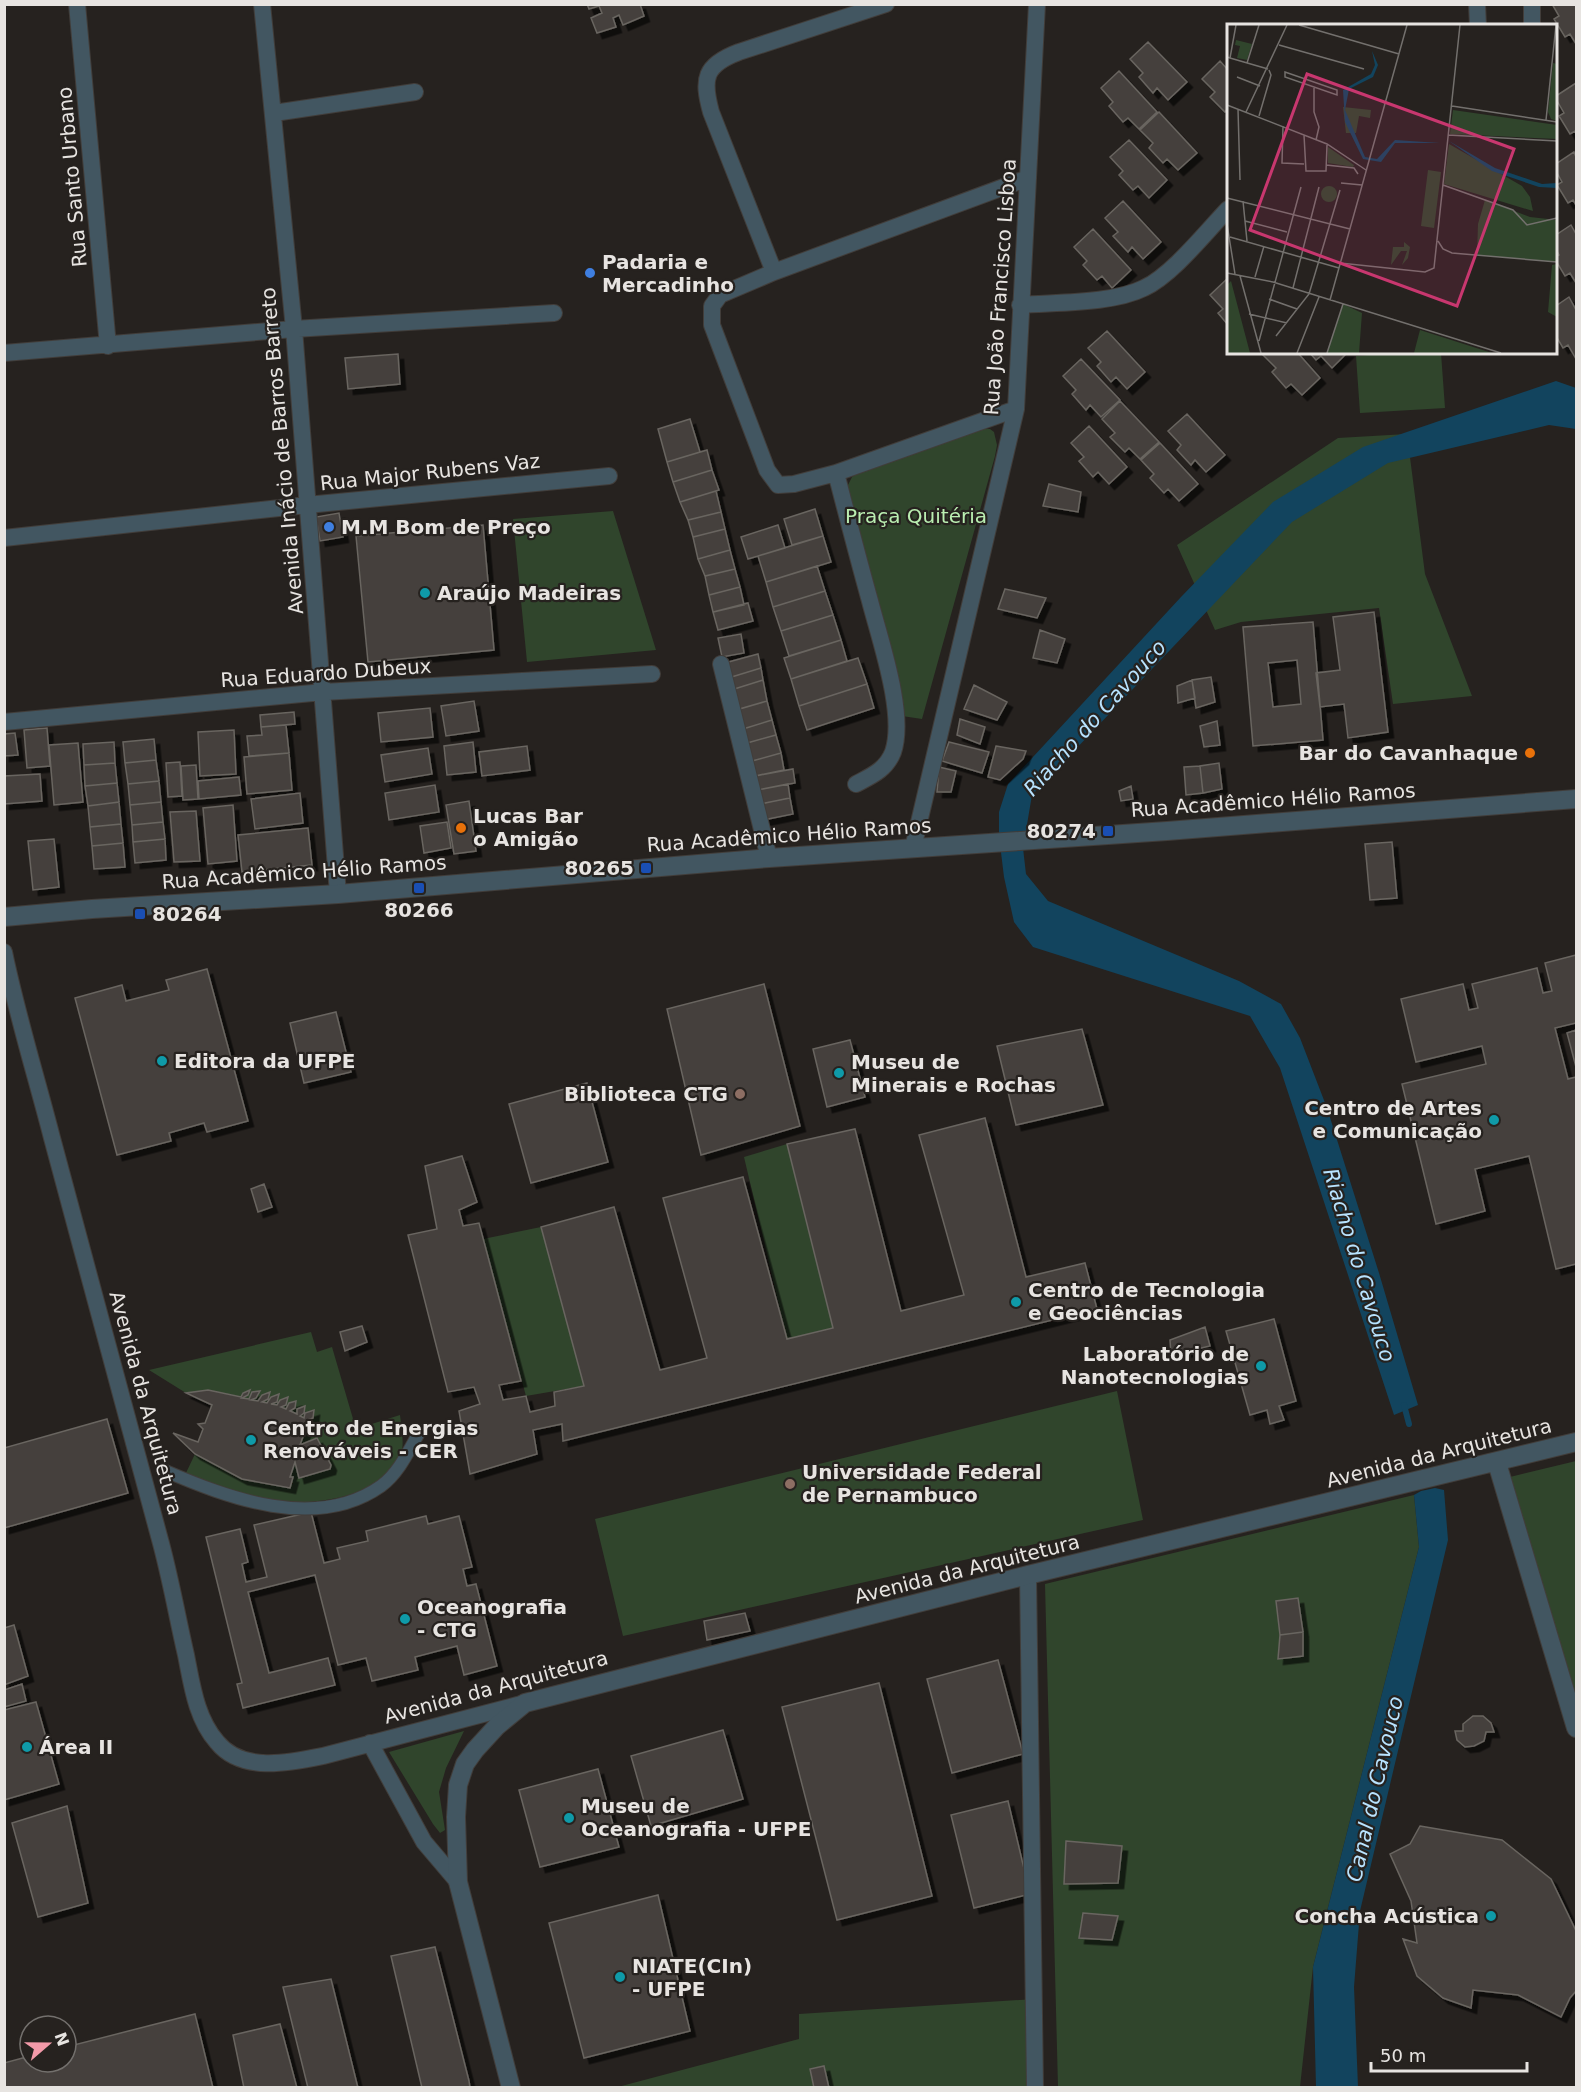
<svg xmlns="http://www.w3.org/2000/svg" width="1581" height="2092" font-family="'DejaVu Sans',sans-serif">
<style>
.green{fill:#30452c}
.water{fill:#12445e}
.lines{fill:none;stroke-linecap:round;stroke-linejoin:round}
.stream{stroke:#12445e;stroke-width:6}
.building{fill:#45413d;stroke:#696560;stroke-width:1.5;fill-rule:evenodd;filter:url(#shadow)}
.pedestrian-casing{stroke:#413d3a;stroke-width:14}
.minor-casing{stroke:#413d3a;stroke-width:18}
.tertiary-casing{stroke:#413d3a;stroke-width:20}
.pedestrian{stroke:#425661;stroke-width:12}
.minor{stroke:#425661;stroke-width:16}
.tertiary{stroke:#425661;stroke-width:18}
.shop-dot{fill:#3f7fe0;stroke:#26221f;stroke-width:2}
.culture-dot{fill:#0f9aa8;stroke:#26221f;stroke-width:2}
.food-dot{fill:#e8710a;stroke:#26221f;stroke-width:2}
.transit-dot{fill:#1a4fb4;stroke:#26221f;stroke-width:2}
.education-dot{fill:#8d6e63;stroke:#26221f;stroke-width:2}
.labels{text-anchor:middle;stroke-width:4.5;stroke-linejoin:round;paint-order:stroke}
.street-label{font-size:20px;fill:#e7e4e1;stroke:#26221f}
.poi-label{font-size:20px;font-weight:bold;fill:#e7e4e1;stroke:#26221f;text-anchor:start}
.park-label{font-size:20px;fill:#baeeb1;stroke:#26221f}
.water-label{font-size:21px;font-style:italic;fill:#b8e3ff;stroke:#26221f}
.inset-road{fill:none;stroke:#73706d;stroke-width:1.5}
.view{fill:#c8376f;fill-opacity:0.15;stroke:#c8376f;stroke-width:3}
.inset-edge{fill:none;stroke:#e7e4e1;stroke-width:3}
</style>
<defs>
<filter id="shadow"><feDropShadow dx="5.5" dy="5.5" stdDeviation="0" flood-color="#0009"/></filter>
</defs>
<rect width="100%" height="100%" fill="#26221f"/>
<!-- green -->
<path class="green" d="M1409,352L1441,353L1445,408L1360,413L1356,356Z
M983,429H990L994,432L997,445L995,456L922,719L902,716L847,487L852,477L861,471Z
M1407,434L1425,574L1472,696L1393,704L1379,608L1241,622L1215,630L1177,545L1338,438Z
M613,511L656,650L527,662L513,519Z
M787,1144L833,1328L787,1339L744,1157Z
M541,1227L584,1386L526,1396L483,1239Z
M311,1332L317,1352L332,1347L356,1429L400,1415C402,1431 406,1451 397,1465C390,1477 368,1489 355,1493C294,1513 243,1498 185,1475L195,1454L242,1479L290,1488L292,1477H290L295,1462L300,1478L330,1469L331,1465L317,1438L300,1445L309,1421L307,1420L313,1411L305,1413L304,1418L300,1416L304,1413L305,1406L297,1409V1414L290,1411L295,1408L296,1401L289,1403L286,1409L281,1407L286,1405L288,1397L280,1400L277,1405L271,1404L277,1402L278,1395L267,1403L262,1402L268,1399L269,1393L262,1395L258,1401L251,1400L256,1398L259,1391L252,1392L249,1399L242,1398L248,1395L249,1391L243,1393L241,1397L208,1390L186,1393L149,1370Z
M1117,1391L1143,1520L623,1636L595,1519Z
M1576,1461V1712L1510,1477Z
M1414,1495L1419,1547L1313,1967L1300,2087H1058L1045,1584Z
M464,1731L446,1768L439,1792L445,1830L440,1833L433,1824L389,1752Z
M1035,1999L1033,2087L614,2088L799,2039V2014Z"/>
<!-- water -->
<path class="water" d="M1556,381L1576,388V429L1549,425L1388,463L1292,522L1032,795L1023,848L1026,874L1048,901L1239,981L1281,1004L1300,1038L1327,1108L1379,1273L1418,1405L1394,1415L1280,1068L1250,1016L1033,947L1014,922L1004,877L999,836V812L1008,784L1181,597L1273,502L1363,447Z
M1435,1488L1444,1490L1448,1540L1360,1911L1354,1987L1358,2087H1316L1313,1967L1419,1547L1414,1495L1421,1491Z"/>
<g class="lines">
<!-- stream -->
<path class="stream" d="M1404,1405L1409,1424"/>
</g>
<!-- building -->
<path class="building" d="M587,4H640L644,16L623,25L619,15L613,18L616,27L597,33L591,18L602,13L599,6L589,9Z
M1552,4H1576V44L1570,34L1565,37L1554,19L1559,16Z
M1148,42L1187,82L1168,100L1157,88L1153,93L1139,77L1143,73L1130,59Z
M1220,61L1228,70V108L1225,112L1210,97L1215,92L1202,79Z
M1119,71L1157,112L1139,129L1128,118L1123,122L1109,106L1113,102L1101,88Z
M1576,83V134L1575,131L1570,134L1559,116L1564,113L1556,99V96Z
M1159,112L1197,153L1178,170L1167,159L1163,163L1149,148L1153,143L1140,130Z
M1129,140L1167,180L1149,198L1138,186L1133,190L1119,175L1123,171L1110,157Z
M1574,152L1576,157V205L1573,200L1568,203L1557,185L1562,182L1556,171V164Z
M1123,201L1161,242L1143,259L1132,247L1128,252L1113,236L1118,232L1105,218Z
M1571,225L1576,234V283L1570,273L1565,276L1556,261V257L1559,255L1556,249V235Z
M1093,229L1131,270L1112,288L1102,276L1097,280L1083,265L1087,261L1074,247Z
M1228,278V325L1218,313L1223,309L1210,295Z
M1569,297L1576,310V359L1568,345L1563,348L1556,336L1557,327L1556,306Z
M1107,331L1145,372L1127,389L1116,377L1111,382L1097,366L1101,362L1088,348Z
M1266,352H1297L1320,378L1302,395L1291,384L1286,388L1272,372L1276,368L1263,355Z
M1309,352H1348L1332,368L1321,356L1316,360Z
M398,354L400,384L348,389L345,358Z
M1081,359L1120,400L1101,417L1090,405L1086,410L1072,394L1076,390L1063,376Z
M1120,401L1159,442L1140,459L1129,448L1125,452L1110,437L1115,433L1102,419Z
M1187,414L1225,455L1206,472L1195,460L1191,465L1177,450L1181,445L1168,431Z
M690,419L700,452L667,462L658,429Z
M1089,426L1127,467L1109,484L1098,472L1093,477L1079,461L1084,457L1071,443Z
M1160,443L1198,484L1179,501L1168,489L1164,493L1150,478L1154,474L1141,460Z
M707,450L712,470L673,482L667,462Z
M712,470L719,490L680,502L673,482Z
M1049,484L1081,492L1078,512L1043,506Z
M716,491L721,512L688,520L680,502Z
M815,509L823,536L792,545L784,519Z
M721,512L725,529L693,537L688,520Z
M339,513L343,537L320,541L316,517Z
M483,525L494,650L368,662L356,536Z
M778,525L785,548L748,559L741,537Z
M725,529L730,550L698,559L693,537Z
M823,536L831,562L766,582L758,556Z
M730,550L735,569L705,576L698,559Z
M817,566L825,591L773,607L766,582Z
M735,569L740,587L709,595L705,576Z
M740,587L744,605L713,612L709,595Z
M1005,589L1046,598L1037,618L998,609Z
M825,591L833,615L781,631L773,607Z
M748,603L753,621L718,630L713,612Z
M1374,612L1388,732L1348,738L1344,704L1320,707L1316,673L1340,670L1333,617Z
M833,615L841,640L789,656L781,631Z
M1313,622L1323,740L1253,746L1243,627ZM1297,660L1301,704L1273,707L1268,663Z
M1040,630L1065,639L1057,663L1033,658Z
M741,634L744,653L722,657L718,638Z
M841,640L847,661L791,679L784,658Z
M758,654L761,668L725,679L721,664Z
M858,658L867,684L799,706L791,679Z
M761,668L763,680L728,691L725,679Z
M1211,677L1215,702L1196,708L1192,680Z
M763,680L767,701L736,710L728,691Z
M1192,680L1195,698L1178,703L1177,686Z
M867,684L874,708L807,730L799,706Z
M974,685L1007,702L997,720L964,709Z
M474,701L479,731L446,736L441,706Z
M767,701L772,720L743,729L736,710Z
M430,708L433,737L381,742L378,713Z
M294,712L295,724L261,727L260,715Z
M960,719L985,727L980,744L957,735Z
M772,720L776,735L747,743L743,729Z
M1217,721L1220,745L1204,747L1200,726Z
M286,725L289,753L249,756L247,736L262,735L261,727Z
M47,728L50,766L27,768L24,730Z
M234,730L236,774L200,776L198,732Z
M15,733L18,755L4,756V734Z
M776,735L781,753L752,761L747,743Z
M154,739L156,760L125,763L123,742Z
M114,742L115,763L84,765L83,744Z
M473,742L476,772L447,775L444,746Z
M949,742L989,752L982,773L942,761Z
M78,743L83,802L54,805L49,745Z
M527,746L530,770L482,776L479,752Z
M996,746L1026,751L1023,759L1000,780L988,777Z
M428,748L432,774L385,782L381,755Z
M289,753L292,790L247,794L244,757Z
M781,753L784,770L755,776L752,761Z
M156,760L159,781L128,784L125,763Z
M180,762L182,796L168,797L166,763Z
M115,763L117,783L85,786L84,765Z
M1219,763L1222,789L1203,793L1200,766Z
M196,765L198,799L183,800L181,766Z
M1200,766L1203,793L1186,795L1184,767Z
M939,767L956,771L951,792H937Z
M793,769L795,783L757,790L755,776Z
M40,774L42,801L4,804V776Z
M239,777L241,795L199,799L198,781Z
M159,781L161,802L130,805L128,784Z
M117,783L119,802L88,806L85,786Z
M788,784L790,798L760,804L757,790Z
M435,785L439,812L389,820L385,793Z
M1131,786L1133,799L1121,801L1119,791Z
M300,793L303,823L255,829L251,799Z
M790,798L793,814L763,820L760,804Z
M469,801L476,851L454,854L446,805Z
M119,802L121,824L90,827L88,806Z
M161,802L163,822L132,825L130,805Z
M233,805L237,861L208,864L203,808Z
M196,811L200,861L174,862L170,812Z
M163,822L165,839L133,842L132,825Z
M447,822L451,848L424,853L420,826Z
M121,824L123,843L92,846L90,827Z
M308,828L312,865L242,872L238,835Z
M54,839L59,887L33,890L28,841Z
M165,839L166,860L135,863L133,842Z
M1392,842L1397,898L1370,900L1365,844Z
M123,843L125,867L94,869L92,846Z
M1576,955V1023L1555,1028L1568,1079L1576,1077V1264L1556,1269L1529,1156L1475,1169L1485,1211L1436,1224L1402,1084L1486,1064L1482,1046L1416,1062L1401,999L1463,984L1469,1010L1478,1008L1472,984L1537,968L1543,993L1552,991L1545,963Z
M207,969L248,1121L207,1132L204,1123L169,1133L171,1141L117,1155L75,998L122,985L126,1001L169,990L166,980Z
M764,984L800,1126L701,1155L667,1009Z
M336,1012L351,1072L304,1083L290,1023Z
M1082,1029L1103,1105L1016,1125L997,1046Z
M1576,1030V1067L1567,1033Z
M850,1040L865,1097L827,1107L813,1049Z
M587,1083L608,1162L531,1183L509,1104Z
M985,1118L1026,1277L1085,1263L1097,1309L563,1441L562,1424L533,1430L537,1454L470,1474L459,1411L480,1404L474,1387L448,1392L408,1235L437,1229L425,1166L462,1156L477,1202L459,1210L463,1226L479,1223L521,1381L499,1385L503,1400L526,1396L530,1412L555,1406L554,1392L584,1386L541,1227L614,1207L660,1370L707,1358L663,1198L743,1177L787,1339L833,1328L787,1144L855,1129L901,1311L964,1295L919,1135Z
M264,1184L272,1207L258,1212L251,1189Z
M1274,1319L1296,1401L1279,1406L1284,1420L1270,1424L1267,1410L1250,1415L1226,1331Z
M362,1326L367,1342L345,1351L340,1332Z
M1205,1327L1210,1346L1171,1355L1170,1340Z
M208,1390L241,1397L243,1393L250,1390L248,1395L242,1398L249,1399L252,1392L260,1391L256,1398L251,1400L258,1401L262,1395L270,1392L268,1399L262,1402L267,1403L271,1397L279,1394L277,1402L271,1404L277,1405L280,1400L288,1397L286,1405L281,1407L286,1409L289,1403L296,1401L295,1408L290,1411L297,1414V1409L305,1406L304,1413L300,1416L304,1418L305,1413L314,1410L313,1418L307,1420H309L300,1445L317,1438L331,1465L330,1469L299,1478L295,1462L290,1477H293L290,1488L242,1479L195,1454L173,1433L198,1442L203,1429L198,1424L205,1423L212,1405L186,1393Z
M107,1419L128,1493L4,1528V1448Z
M311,1512L324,1563L340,1559L337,1548L368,1541L366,1531L426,1516L428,1524L459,1516L472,1567L463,1569L467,1586L476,1584L497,1666L464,1675L457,1646L415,1657L418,1670L372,1681L366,1658L338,1665L315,1575L248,1592L269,1673L328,1658L335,1685L243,1708L237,1684L242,1683L206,1537L240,1529L248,1562L242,1564L246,1582L267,1577L254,1525Z
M1298,1598L1303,1632L1280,1635L1276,1601Z
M745,1613L750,1631L707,1640L704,1621Z
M14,1625L28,1676L4,1685V1628Z
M1303,1632V1656L1278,1659L1280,1635Z
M998,1660L1023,1754L952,1773L927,1679Z
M879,1683L932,1896L837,1920L782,1707Z
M22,1684L26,1701L4,1707V1690Z
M36,1702L59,1784L4,1800V1710Z
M1473,1716H1483L1491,1723L1494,1732H1486L1484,1741L1474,1746L1465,1747L1457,1740L1455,1731H1463V1724Z
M723,1730L743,1799L651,1826L631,1756Z
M598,1769L619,1847L540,1867L519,1790Z
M1008,1801L1030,1894L974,1908L951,1815Z
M67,1806L88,1903L38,1917L12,1823Z
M1420,1826L1502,1840L1551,1879L1576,1931V1991L1570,1998L1561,2017L1518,1995L1473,1990L1471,2008L1443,1998L1417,1976L1403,1939L1417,1943L1411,1901L1390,1854L1410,1844Z
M1066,1841L1122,1846L1118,1883L1064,1884Z
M658,1895L690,2031L584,2058L549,1923Z
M1083,1913L1118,1916L1112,1940L1079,1938Z
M435,1947L469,2081L470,2088H422L391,1956Z
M331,1979L358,2088H308L283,1987Z
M195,2014L213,2088H4V2063L30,2056V2062H66V2047Z
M280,2024L297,2088H244L233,2035Z
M824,2066L829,2088H814L810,2069Z"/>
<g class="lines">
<!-- pedestrian casing -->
<g class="pedestrian-casing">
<path id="pedestrian" d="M163,1470C228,1498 316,1532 381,1486C399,1473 409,1450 420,1431"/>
</g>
<!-- minor casing -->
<g class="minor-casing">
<path id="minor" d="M77,4L108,346
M262,4L294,329L338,894
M1477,4L1478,26
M1532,26V4
M274,113L415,92
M774,272L711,112C702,79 704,65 739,52L886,4
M1020,305C1056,302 1112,304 1144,288C1172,275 1206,232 1228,209
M4,353L294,329L554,313
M1016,409L836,473L794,484L778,485L767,470L712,325V306L720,295L774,272L1028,178
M836,473C847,515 858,558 870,601C880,640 906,714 893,752C886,770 871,776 856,784
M4,538L307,505L609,476
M721,664L769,858
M4,722L323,692L652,674
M913,848L1016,409L1037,4
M4,952C17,1015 36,1076 52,1138C87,1271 124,1403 159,1536C170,1575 177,1616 186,1655C192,1685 196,1718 217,1742C242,1773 289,1763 323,1756L525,1703
M1028,1575L1035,2088
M370,1743L424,1842L458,1882"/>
</g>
<!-- tertiary casing -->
<g class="tertiary-casing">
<path id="tertiary" d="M4,917L92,909L338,894L769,858L1167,831L1576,799
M1497,1463L1576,1728
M511,2088L458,1882L456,1817L458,1785L465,1764L475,1750L497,1726L525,1703L1028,1575L1576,1442"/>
</g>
<!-- pedestrian -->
<use href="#pedestrian" class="pedestrian"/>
<!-- minor -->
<use href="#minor" class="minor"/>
<!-- tertiary -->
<use href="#tertiary" class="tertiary"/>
</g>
<!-- markers -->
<g class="shop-dot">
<circle cx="590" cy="273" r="6"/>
<circle cx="329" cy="527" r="6"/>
</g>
<g class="culture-dot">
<circle cx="425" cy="593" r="6"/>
<circle cx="162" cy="1061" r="6"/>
<circle cx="839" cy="1073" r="6"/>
<circle cx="1494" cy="1120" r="6"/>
<circle cx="1016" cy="1302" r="6"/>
<circle cx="1261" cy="1366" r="6"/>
<circle cx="251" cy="1440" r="6"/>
<circle cx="405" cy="1619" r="6"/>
<circle cx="27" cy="1747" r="6"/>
<circle cx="569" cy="1818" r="6"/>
<circle cx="1491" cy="1916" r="6"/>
<circle cx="620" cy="1977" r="6"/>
</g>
<g class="food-dot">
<circle cx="1530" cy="753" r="6"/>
<circle cx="461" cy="828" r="6"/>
</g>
<g class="transit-dot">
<rect x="1102" y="825" width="12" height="12" rx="3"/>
<rect x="640" y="862" width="12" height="12" rx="3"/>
<rect x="413" y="882" width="12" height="12" rx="3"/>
<rect x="134" y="908" width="12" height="12" rx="3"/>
</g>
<g class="education-dot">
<circle cx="740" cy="1094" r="6"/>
<circle cx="790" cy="1484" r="6"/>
</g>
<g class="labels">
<!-- street labels -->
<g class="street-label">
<text transform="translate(72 177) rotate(-95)" y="7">Rua Santo Urbano</text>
<text transform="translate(1000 287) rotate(-86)" y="7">Rua João Francisco Lisboa</text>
<text transform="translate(282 451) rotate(-95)" y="7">Avenida Inácio de Barros Barreto</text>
<text transform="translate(430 472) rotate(-6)" y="7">Rua Major Rubens Vaz</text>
<text transform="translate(326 673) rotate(-4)" y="7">Rua Eduardo Dubeux</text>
<text transform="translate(1273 800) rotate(-4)" y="7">Rua Acadêmico Hélio Ramos</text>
<text transform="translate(789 835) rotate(-4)" y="7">Rua Acadêmico Hélio Ramos</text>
<text transform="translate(304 872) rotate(-4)" y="7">Rua Acadêmico Hélio Ramos</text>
<text transform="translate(146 1403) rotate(75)" y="7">Avenida da Arquitetura</text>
<text transform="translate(1439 1453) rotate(-14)" y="7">Avenida da Arquitetura</text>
<text transform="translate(967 1569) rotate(-14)" y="7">Avenida da Arquitetura</text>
<text transform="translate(496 1687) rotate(-15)" y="7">Avenida da Arquitetura</text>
</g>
<!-- poi labels -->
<g class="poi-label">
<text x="602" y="269">Padaria e<tspan x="602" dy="23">Mercadinho</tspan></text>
<text x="341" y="534">M.M Bom de Preço</text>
<text x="437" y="600">Araújo Madeiras</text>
<text x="1518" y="760" text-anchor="end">Bar do Cavanhaque</text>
<text x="473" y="823">Lucas Bar<tspan x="473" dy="23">o Amigão</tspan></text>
<text x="1096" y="838" text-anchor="end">80274</text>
<text x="634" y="875" text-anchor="end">80265</text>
<text x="419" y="917" text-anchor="middle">80266</text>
<text x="152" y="921">80264</text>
<text x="174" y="1068">Editora da UFPE</text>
<text x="851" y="1069">Museu de<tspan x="851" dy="23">Minerais e Rochas</tspan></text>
<text x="728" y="1101" text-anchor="end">Biblioteca CTG</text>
<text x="1482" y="1115" text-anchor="end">Centro de Artes<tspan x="1482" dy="23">e Comunicação</tspan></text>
<text x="1028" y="1297">Centro de Tecnologia<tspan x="1028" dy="23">e Geociências</tspan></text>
<text x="1249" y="1361" text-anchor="end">Laboratório de<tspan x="1249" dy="23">Nanotecnologias</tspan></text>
<text x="263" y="1435">Centro de Energias<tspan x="263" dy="23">Renováveis - CER</tspan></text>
<text x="802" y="1479">Universidade Federal<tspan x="802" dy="23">de Pernambuco</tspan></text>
<text x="417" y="1614">Oceanografia<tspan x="417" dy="23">- CTG</tspan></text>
<text x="39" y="1754">Área II</text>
<text x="581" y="1813">Museu de<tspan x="581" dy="23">Oceanografia - UFPE</tspan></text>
<text x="1479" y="1923" text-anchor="end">Concha Acústica</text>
<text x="632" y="1973">NIATE(CIn)<tspan x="632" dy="23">- UFPE</tspan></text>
</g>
<!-- park labels -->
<g class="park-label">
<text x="916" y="523">Praça Quitéria</text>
</g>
<!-- water labels -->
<g class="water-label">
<text transform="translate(1095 718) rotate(-48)" y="7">Riacho do Cavouco</text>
<text transform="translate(1359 1265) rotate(73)" y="7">Riacho do Cavouco</text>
<text transform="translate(1375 1789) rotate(-77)" y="7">Canal do Cavouco</text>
</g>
</g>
<!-- overview -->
<g transform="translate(1227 24)">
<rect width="330" height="330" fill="#26221f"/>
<path d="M9,16L25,20L20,36L10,34L13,22L8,21ZM326,39L330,40V97L324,95L321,88ZM116,83L144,86L143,94L132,92L129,109H119ZM226,86L330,101V115L223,110ZM222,120L295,162L303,173L306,187L217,160ZM101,123L127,141L126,143L101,139ZM201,146L214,148L207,204L194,202ZM94 170a8 8 0 1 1 16 0a8 8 0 1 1-16 0ZM258,176L303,193L330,196V238L250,231L251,200ZM177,218L183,223L181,234L175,241L180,227H174L164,241L166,223H177ZM330,240V293L321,288L325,241ZM4,257L23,329H0V261ZM116,280L135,289L132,329H100ZM193,306L265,329H187Z" fill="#30452c"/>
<path d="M145,27L151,41L146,53L122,65L118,86L138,133L150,135L168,116L213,119H168L154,138L136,135L118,98L116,66L144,50L148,41ZM222,117L268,144L315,160L330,159V164L312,163L265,147Z" fill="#12445e"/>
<path class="inset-road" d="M72,1L172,30M52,21L137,45M0,33L3,34L9,1M3,34L41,45M20,39L32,1M58,48L110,66V71L58,53ZM10,53L33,62M87,64V88L92,103L89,116M0,81L100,120L139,146M225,82L330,98M11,85L13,156M19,88L60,1M32,92L44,51L42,46M319,96L329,1M56,102L55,139L77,140M77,111L79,147H99L100,121M221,111L330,117M99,141L127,144L131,150M114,159L135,161M216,161L286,186L300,201L330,194M0,174L123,205M16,177L20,217M18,197L60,208M0,200L8,250M3,213L112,244M211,217L216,225L225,229L330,238M113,239L198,248L207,244L233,1M0,249L46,258L274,329M13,252L34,329M28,253L37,222M66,264L92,163M42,275L70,285M103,276L180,1M22,290L60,299M49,312L82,270L113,166M32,317L74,163M70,329L92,273M100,329L116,280"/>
<path class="view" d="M80,50L287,125L230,282L23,206Z"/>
<rect width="330" height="330" class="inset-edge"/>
</g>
<!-- border -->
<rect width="1581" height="2092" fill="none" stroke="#e7e4e1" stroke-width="12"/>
<!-- north arrow -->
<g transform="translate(48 2044) rotate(70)"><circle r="28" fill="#26221f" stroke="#73706d" stroke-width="1.5"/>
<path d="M0-4.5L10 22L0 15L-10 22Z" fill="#f39aa9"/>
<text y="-9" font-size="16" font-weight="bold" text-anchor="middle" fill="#e7e4e1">N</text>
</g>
<!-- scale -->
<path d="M1371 2062v9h156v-9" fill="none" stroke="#e7e4e1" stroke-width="3"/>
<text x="1380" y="2062" font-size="18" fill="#e7e4e1" stroke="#26221f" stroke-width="4.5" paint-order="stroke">50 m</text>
</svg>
